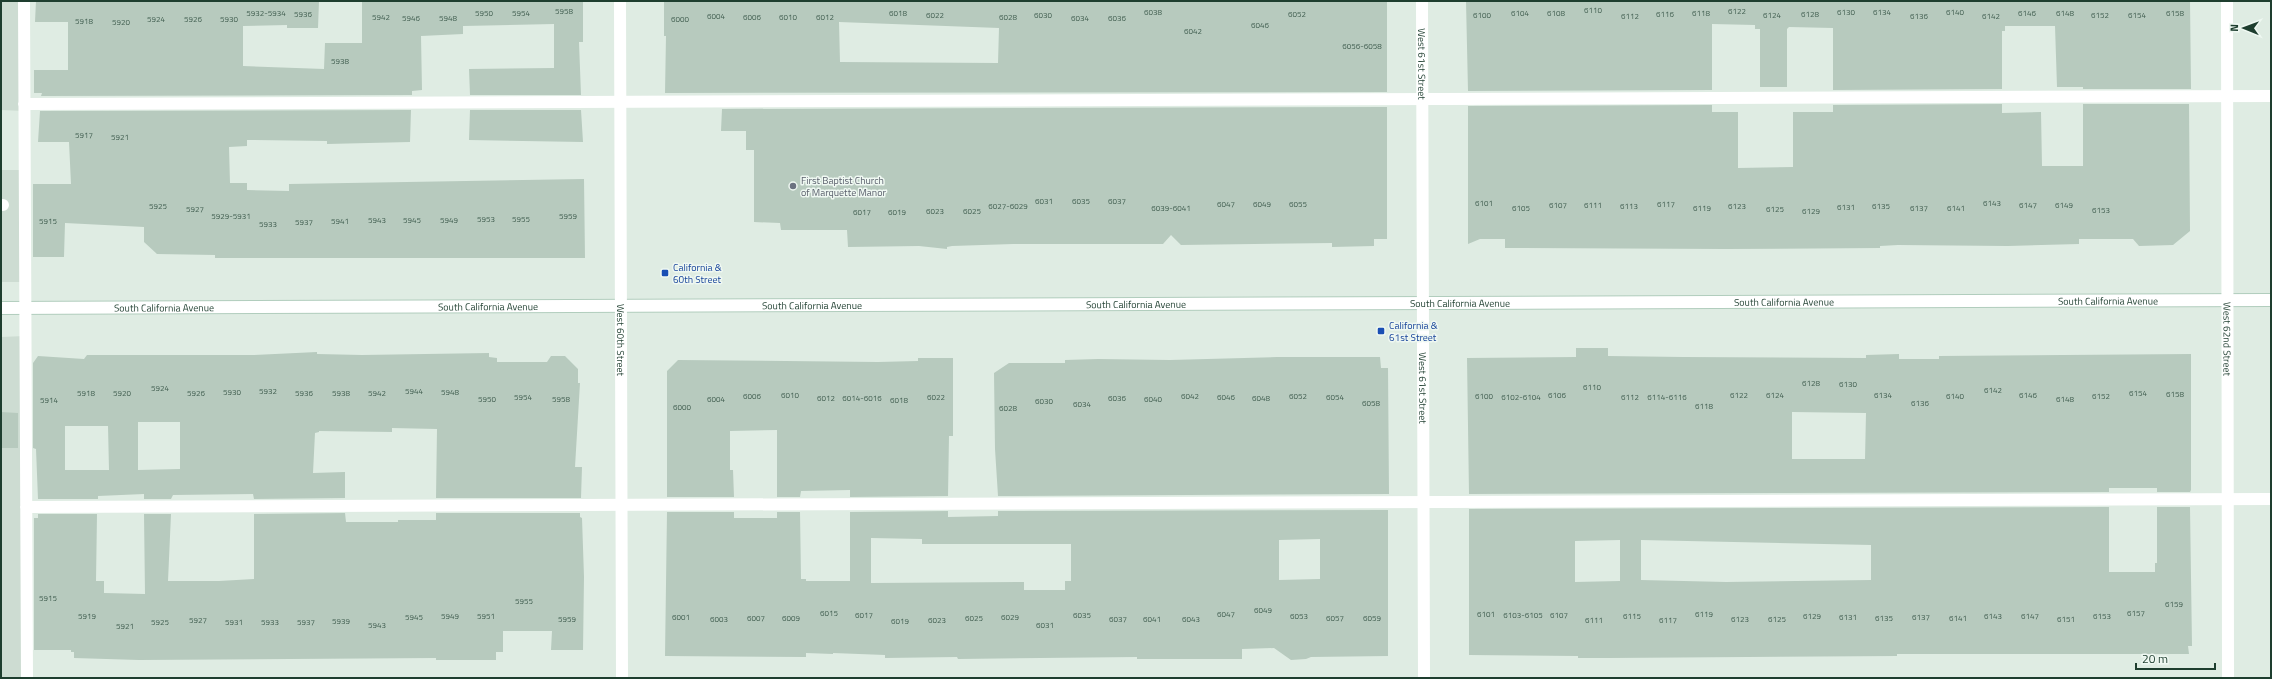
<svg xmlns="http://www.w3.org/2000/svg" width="2272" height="679" font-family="'Titillium Web',sans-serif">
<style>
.built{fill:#cddcd2}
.building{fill:#b7cabe;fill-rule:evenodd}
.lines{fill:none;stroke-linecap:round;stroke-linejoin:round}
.secondary-casing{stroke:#b1cdbd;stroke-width:14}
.lane{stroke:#fff;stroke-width:12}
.street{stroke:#fff;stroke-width:12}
.secondary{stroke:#fff;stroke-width:12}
.worship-dot{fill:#6b7280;stroke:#eff8f2;stroke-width:1.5}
.transit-dot{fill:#1a4fb4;stroke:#eff8f2;stroke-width:1.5}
.labels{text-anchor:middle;stroke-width:3;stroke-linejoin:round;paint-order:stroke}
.number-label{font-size:8px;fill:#446153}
.street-label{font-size:10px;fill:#1e3e2f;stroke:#eff8f2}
.worship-label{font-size:10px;fill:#5b616d;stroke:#eff8f2;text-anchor:start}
.transit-label{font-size:10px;fill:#164399;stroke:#eff8f2;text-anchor:start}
</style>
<rect width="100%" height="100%" fill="#dfece3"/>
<!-- built -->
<path class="built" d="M1,1H26L24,111L1,110Z
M1,170H25V282H1Z
M25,336L27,678H1V337Z"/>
<!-- building -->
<path class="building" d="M36,1H319L318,28H287V25L243,26V66L324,69L325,43H362V1H583V42H579L581,95H470L469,69L554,68V24L463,26V34L421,36L422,90L412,91V95L41,96L42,93H34V70H68V22H35Z
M664,1H1387V92L665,93L666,36H664ZM839,22L999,28L998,63L840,62Z
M1466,1H2190L2191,89H2083V87H2057L2055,26H2005V31H2002V89L1833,90V28L1789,27L1787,29V87H1760V29H1755V25L1712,24V90L1468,91Z
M2002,104V113L2041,112L2042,166H2083V104H2189L2190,231L2173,245L2139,246L2133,239H2079V244L2008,246L1898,245L1880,246V248L1725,249L1505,248V239H1480L1468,244V106L1712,105V112H1738V168L1793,167V112H1833V105Z
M1387,107V239H1374V246L1332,247V243L1181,245L1171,235L1163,244H1013L952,246L947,247V249L919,246L848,247L847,230H781L780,223L754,222V150H746V131H721L722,109Z
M411,110L410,142L327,144V141L247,140V146L229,147L230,183H247V190L289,191V184L584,179L585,258H215V255L157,254L144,242V227L65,223L64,257H33V184H71L69,142H38L40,111Z
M470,110H581L583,142L469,140Z
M1576,348H1608V356L1683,357L1866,358V355L1899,354V359H1939V356L2191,354V490L2190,492H2157V488H2109V492L1469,494L1467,358L1576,357ZM1792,412L1866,413L1865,459H1792Z
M317,352V354L362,355L489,353V357L497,358V362H547L551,356H565L578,369V383H580L575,467H582L581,498H436L437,429L392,428V432L319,431V432L315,433L313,473L345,472V498L254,499L253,494L173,495L171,499H144V494L98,496V499H38L36,449L33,448V363L38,356L84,359L87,355H254ZM138,422H180V469L138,470ZM65,426H108L109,470H65Z
M1277,357H1380L1381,368H1388L1389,494L998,496L995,449L994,373L1009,363H1065V360L1098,359L1170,360Z
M918,358H953V436H949L948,496L850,497V490L801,491L800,497H777V430L730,431V470H733L734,497H667V371L678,360L878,362L918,361Z
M1,412L18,413V448H1Z
M2109,507V572H2155V563H2157V507H2190L2192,646H2188L2189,654H1897V656L1610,658H1578V656L1469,655V509ZM1620,540V581L1575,582V541ZM1641,540L1871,545V580L1726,582L1641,580Z
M1388,510V656L1311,657L1306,659L1291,660L1274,648L1242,649V659H1137V657L958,659L957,657L885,658V655L833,653V654L806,653V657L665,656L667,512H734V518H777V512H800L801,579H806V581H850V512L948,511V517L998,516V511ZM871,538L922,539V544H1071V581H1065V590H1024V582L871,583ZM1320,539V579L1279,580V540Z
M345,513L346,522H398V520H436V513H580V517L582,518L584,577L583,650H551L552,631H503V652H496V660H436V658L139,660L74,658V652H71V650H34V518H38V514H97L96,581H104V593L145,594L144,514H171L168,581H219L254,579V514Z"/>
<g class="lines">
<!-- secondary casing -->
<g class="secondary-casing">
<g id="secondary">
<path id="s4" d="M1,308L2271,300"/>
</g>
</g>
<!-- lane -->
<path class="lane" d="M24,1L27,678
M24,104L2271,96
M1,205H3
M26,507L2271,499"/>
<!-- street -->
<g class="street">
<path id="s1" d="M620,1L622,678"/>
<path id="s2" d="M1422,1L1424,678"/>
<path id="s3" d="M2227,1L2228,678"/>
</g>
<!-- secondary -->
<use href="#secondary" class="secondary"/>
</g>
<!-- markers -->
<circle class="worship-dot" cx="793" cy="186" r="4"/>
<g class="transit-dot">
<rect x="661" y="269" width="8" height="8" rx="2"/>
<rect x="1377" y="327" width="8" height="8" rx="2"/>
</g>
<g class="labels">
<!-- number labels -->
<g class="number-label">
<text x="1593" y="13">6110</text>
<text x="564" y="14">5958</text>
<text x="1737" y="14">6122</text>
<text x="1153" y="15">6038</text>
<text x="1846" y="15">6130</text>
<text x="1882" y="15">6134</text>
<text x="1955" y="15">6140</text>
<text x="266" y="16">5932-5934</text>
<text x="484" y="16">5950</text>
<text x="521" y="16">5954</text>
<text x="898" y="16">6018</text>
<text x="1520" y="16">6104</text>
<text x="1556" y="16">6108</text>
<text x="1701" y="16">6118</text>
<text x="2027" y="16">6146</text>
<text x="2065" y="16">6148</text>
<text x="2175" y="16">6158</text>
<text x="303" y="17">5936</text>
<text x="1297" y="17">6052</text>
<text x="1665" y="17">6116</text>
<text x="1810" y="17">6128</text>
<text x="935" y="18">6022</text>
<text x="1043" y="18">6030</text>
<text x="1482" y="18">6100</text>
<text x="1772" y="18">6124</text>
<text x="2100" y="18">6152</text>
<text x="2137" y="18">6154</text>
<text x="716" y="19">6004</text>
<text x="1630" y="19">6112</text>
<text x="1919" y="19">6136</text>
<text x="1991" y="19">6142</text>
<text x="381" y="20">5942</text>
<text x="752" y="20">6006</text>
<text x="788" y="20">6010</text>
<text x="825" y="20">6012</text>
<text x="1008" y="20">6028</text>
<text x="411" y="21">5946</text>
<text x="448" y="21">5948</text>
<text x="1080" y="21">6034</text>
<text x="1117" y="21">6036</text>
<text x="156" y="22">5924</text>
<text x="193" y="22">5926</text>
<text x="229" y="22">5930</text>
<text x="680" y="22">6000</text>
<text x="84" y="24">5918</text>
<text x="121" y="25">5920</text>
<text x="1260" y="28">6046</text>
<text x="1193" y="34">6042</text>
<text x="1362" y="49">6056-6058</text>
<text x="340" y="64">5938</text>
<text x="84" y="138">5917</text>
<text x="120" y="140">5921</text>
<text x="1044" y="204">6031</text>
<text x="1081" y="204">6035</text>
<text x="1117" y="204">6037</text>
<text x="1484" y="206">6101</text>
<text x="1992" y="206">6143</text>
<text x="1226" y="207">6047</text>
<text x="1262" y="207">6049</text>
<text x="1298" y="207">6055</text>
<text x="1666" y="207">6117</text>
<text x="1558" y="208">6107</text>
<text x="1593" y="208">6111</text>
<text x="2028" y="208">6147</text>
<text x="2064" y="208">6149</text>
<text x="158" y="209">5925</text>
<text x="1008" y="209">6027-6029</text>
<text x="1629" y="209">6113</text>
<text x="1737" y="209">6123</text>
<text x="1881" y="209">6135</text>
<text x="1846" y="210">6131</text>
<text x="1171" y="211">6039-6041</text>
<text x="1521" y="211">6105</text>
<text x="1702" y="211">6119</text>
<text x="1919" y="211">6137</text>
<text x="1956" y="211">6141</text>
<text x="195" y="212">5927</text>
<text x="1775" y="212">6125</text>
<text x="2101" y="213">6153</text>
<text x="935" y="214">6023</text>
<text x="972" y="214">6025</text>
<text x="1811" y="214">6129</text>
<text x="862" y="215">6017</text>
<text x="897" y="215">6019</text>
<text x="231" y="219">5929-5931</text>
<text x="568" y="219">5959</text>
<text x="486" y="222">5953</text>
<text x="521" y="222">5955</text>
<text x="377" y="223">5943</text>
<text x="412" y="223">5945</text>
<text x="449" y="223">5949</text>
<text x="48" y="224">5915</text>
<text x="340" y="224">5941</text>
<text x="304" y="225">5937</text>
<text x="268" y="227">5933</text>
<text x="1811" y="386">6128</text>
<text x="1848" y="387">6130</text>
<text x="1592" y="390">6110</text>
<text x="160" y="391">5924</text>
<text x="1993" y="393">6142</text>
<text x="268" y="394">5932</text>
<text x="414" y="394">5944</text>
<text x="232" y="395">5930</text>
<text x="450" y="395">5948</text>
<text x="86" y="396">5918</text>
<text x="122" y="396">5920</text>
<text x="196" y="396">5926</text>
<text x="304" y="396">5936</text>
<text x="341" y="396">5938</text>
<text x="377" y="396">5942</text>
<text x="2138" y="396">6154</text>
<text x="2175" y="397">6158</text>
<text x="790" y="398">6010</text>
<text x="1557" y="398">6106</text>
<text x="1739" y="398">6122</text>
<text x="1775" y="398">6124</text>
<text x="1883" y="398">6134</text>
<text x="2028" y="398">6146</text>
<text x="752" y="399">6006</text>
<text x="1190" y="399">6042</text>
<text x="1298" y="399">6052</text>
<text x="1484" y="399">6100</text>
<text x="1955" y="399">6140</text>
<text x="2101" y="399">6152</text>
<text x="523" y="400">5954</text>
<text x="936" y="400">6022</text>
<text x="1226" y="400">6046</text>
<text x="1335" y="400">6054</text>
<text x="1521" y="400">6102-6104</text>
<text x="1630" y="400">6112</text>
<text x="1667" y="400">6114-6116</text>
<text x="826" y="401">6012</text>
<text x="862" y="401">6014-6016</text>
<text x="1117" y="401">6036</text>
<text x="1261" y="401">6048</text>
<text x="487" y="402">5950</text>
<text x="561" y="402">5958</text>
<text x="716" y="402">6004</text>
<text x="1153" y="402">6040</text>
<text x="2065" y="402">6148</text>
<text x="49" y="403">5914</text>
<text x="899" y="403">6018</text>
<text x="1044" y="404">6030</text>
<text x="1371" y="406">6058</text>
<text x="1920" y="406">6136</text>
<text x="1082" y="407">6034</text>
<text x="1704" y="409">6118</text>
<text x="682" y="410">6000</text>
<text x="1008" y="411">6028</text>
<text x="48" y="601">5915</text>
<text x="524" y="604">5955</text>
<text x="2174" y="607">6159</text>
<text x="1263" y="613">6049</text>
<text x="829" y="616">6015</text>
<text x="2136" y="616">6157</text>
<text x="1226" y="617">6047</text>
<text x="1486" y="617">6101</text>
<text x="1704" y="617">6119</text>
<text x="864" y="618">6017</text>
<text x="1082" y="618">6035</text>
<text x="1523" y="618">6103-6105</text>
<text x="1559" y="618">6107</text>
<text x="87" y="619">5919</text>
<text x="450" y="619">5949</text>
<text x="486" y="619">5951</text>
<text x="1299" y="619">6053</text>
<text x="1632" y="619">6115</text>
<text x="1812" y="619">6129</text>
<text x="1993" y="619">6143</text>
<text x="2030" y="619">6147</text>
<text x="2102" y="619">6153</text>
<text x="414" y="620">5945</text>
<text x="681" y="620">6001</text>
<text x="1010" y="620">6029</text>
<text x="1848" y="620">6131</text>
<text x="1921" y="620">6137</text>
<text x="756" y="621">6007</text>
<text x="791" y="621">6009</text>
<text x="974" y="621">6025</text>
<text x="1335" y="621">6057</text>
<text x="1372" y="621">6059</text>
<text x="1884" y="621">6135</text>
<text x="1958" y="621">6141</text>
<text x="567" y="622">5959</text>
<text x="719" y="622">6003</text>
<text x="1118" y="622">6037</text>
<text x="1152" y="622">6041</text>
<text x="1191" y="622">6043</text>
<text x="1740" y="622">6123</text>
<text x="1777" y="622">6125</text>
<text x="2066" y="622">6151</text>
<text x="198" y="623">5927</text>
<text x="937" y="623">6023</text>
<text x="1594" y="623">6111</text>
<text x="1668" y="623">6117</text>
<text x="341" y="624">5939</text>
<text x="900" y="624">6019</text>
<text x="160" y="625">5925</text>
<text x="234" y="625">5931</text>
<text x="270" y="625">5933</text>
<text x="306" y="625">5937</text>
<text x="377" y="628">5943</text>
<text x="1045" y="628">6031</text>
<text x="125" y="629">5921</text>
</g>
<!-- street labels -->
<g class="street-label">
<text dy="4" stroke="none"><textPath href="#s2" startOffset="63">West 61st Street</textPath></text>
<text dy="4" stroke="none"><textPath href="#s4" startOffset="2107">South California Avenue</textPath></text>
<text dy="4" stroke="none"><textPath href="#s4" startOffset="1783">South California Avenue</textPath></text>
<text dy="4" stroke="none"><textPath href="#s4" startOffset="1459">South California Avenue</textPath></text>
<text dy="4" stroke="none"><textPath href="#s4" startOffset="1135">South California Avenue</textPath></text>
<text dy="4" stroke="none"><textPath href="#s4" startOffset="811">South California Avenue</textPath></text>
<text dy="4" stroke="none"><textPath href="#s4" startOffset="487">South California Avenue</textPath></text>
<text dy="4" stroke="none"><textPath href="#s4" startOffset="163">South California Avenue</textPath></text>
<text dy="4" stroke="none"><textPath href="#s1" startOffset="339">West 60th Street</textPath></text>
<text dy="4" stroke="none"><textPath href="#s3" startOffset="338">West 62nd Street</textPath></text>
<text dy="4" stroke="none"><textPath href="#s2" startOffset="387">West 61st Street</textPath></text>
</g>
<!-- worship labels -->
<g class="worship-label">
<text x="801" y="184">First Baptist Church<tspan x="801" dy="12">of Marquette Manor</tspan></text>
</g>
<!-- transit labels -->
<g class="transit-label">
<text x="673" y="271">California &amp;<tspan x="673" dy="12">60th Street</tspan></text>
<text x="1389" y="329">California &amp;<tspan x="1389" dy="12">61st Street</tspan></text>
</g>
</g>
<!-- border -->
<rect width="2272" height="679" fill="none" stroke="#1e3e2f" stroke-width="4"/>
<!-- north arrow -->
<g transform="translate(2244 28) rotate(271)" stroke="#eff8f2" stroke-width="3" paint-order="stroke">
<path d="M0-3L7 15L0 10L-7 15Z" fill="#1e3e2f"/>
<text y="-6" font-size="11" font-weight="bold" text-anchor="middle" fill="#1e3e2f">N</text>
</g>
<!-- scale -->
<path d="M2136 663v6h79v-6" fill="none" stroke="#1e3e2f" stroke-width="2"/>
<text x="2142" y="663" font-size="12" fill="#1e3e2f" stroke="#eff8f2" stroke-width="3" paint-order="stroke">20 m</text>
</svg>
